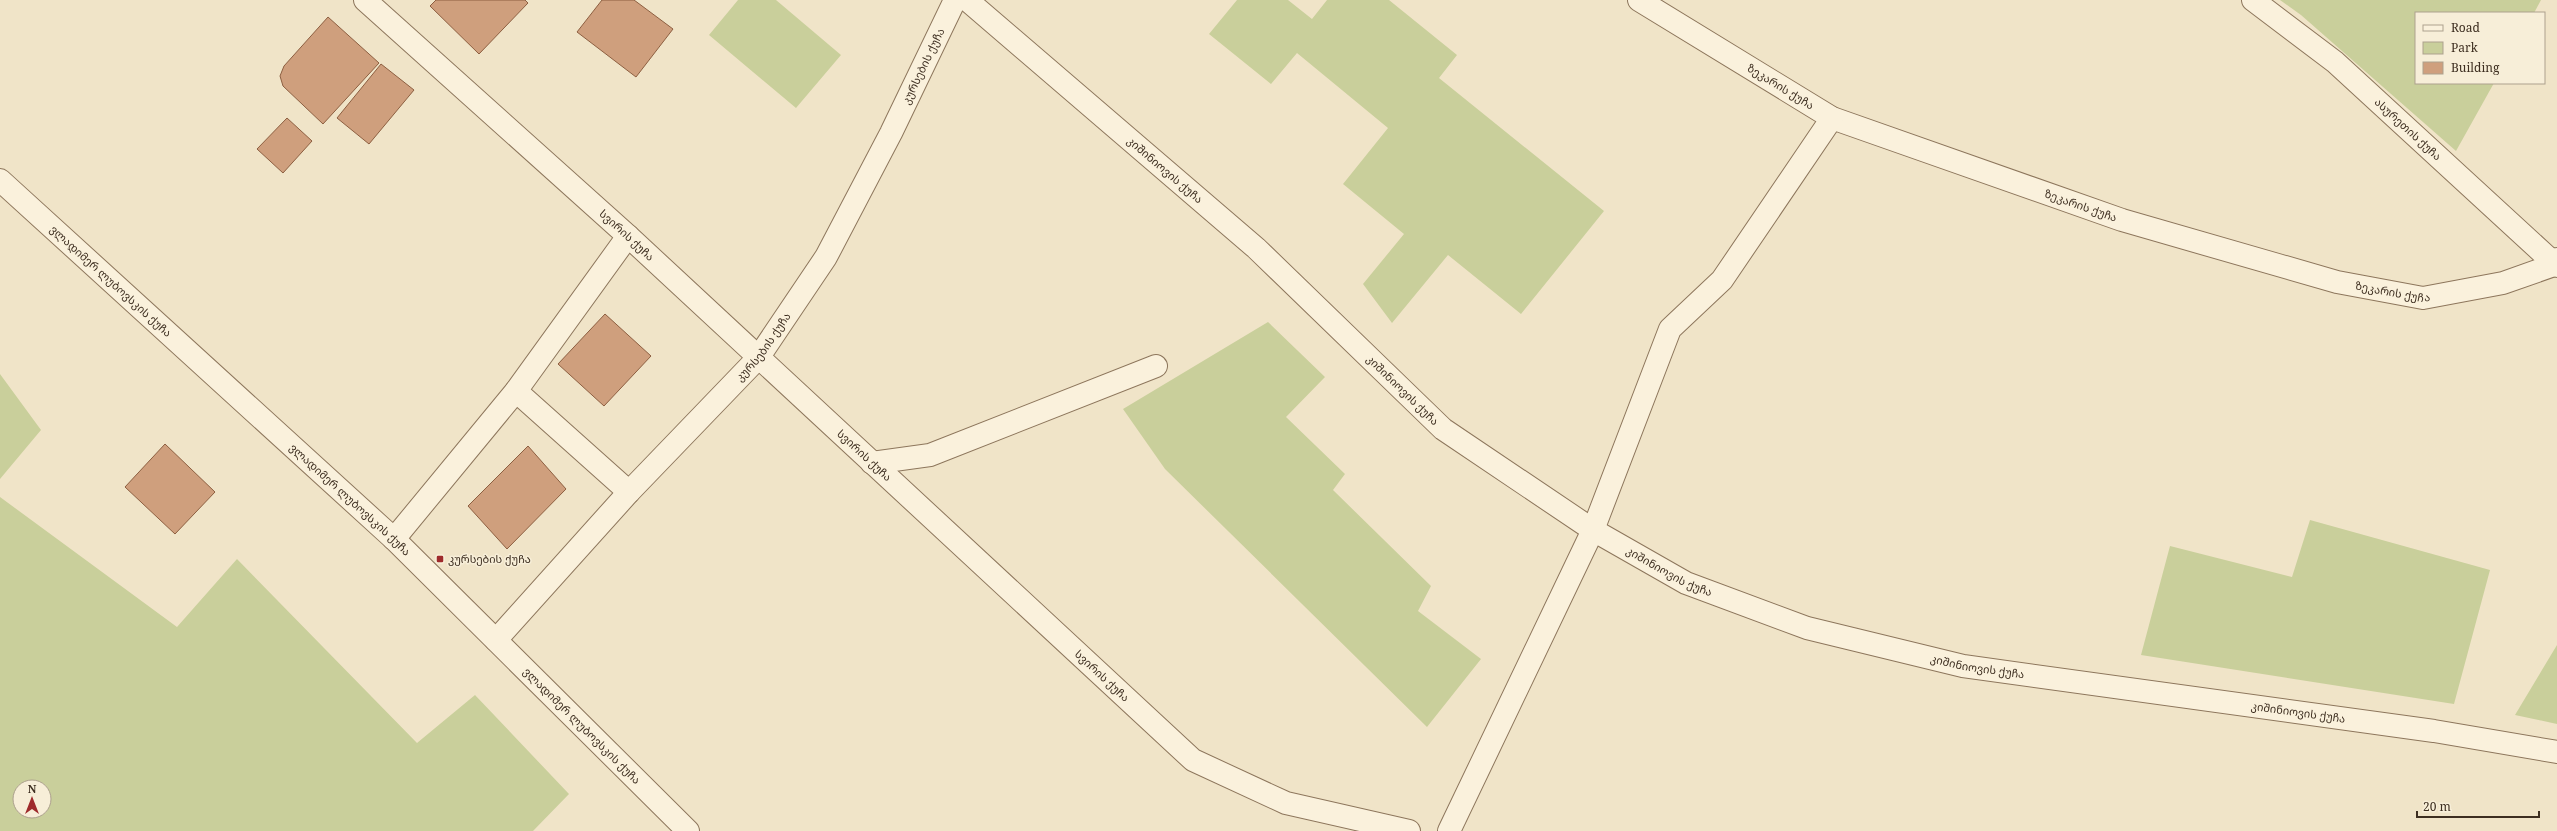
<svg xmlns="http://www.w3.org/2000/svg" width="2557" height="831" font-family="'Noto Serif','Noto Sans Georgian',serif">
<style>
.green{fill:#c9cf9b;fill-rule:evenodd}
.building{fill:#cf9f7d;stroke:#8d5f41}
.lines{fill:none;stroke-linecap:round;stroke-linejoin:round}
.minor-casing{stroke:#8d765c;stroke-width:24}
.minor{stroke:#faf1dc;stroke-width:22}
.poi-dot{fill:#9e2a2b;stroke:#f7eed8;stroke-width:1.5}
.labels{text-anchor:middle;stroke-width:3;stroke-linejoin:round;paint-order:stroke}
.street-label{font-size:11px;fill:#3d2e20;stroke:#f7eed8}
.poi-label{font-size:11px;fill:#3d2e20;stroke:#f7eed8;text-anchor:start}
</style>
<rect width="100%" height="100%" fill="#f0e4c8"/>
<!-- green -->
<path class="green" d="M738,0H776L841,55L796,108L709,35Z
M1237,0H1288L1312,19L1327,0H1389L1457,55L1439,78L1604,211L1521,314L1448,255L1392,323L1363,284L1404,234L1343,184L1388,128L1297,53L1271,84L1209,34Z
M2280,0H2541L2534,13H2416V83H2494L2456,151L2301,15Z
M1268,322L1325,377L1286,417L1345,474L1333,490L1431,586L1418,611L1481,659L1427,727L1165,469L1123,409Z
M0,374L41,430L0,479Z
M0,497L177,627L237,559L417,743L475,695L569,794L533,831H0ZM20,787H44V811H20Z
M2310,520L2490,570L2454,704L2141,655L2170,546L2292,577Z
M2557,645V724L2515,715Z"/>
<!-- building -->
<path class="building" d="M436,0H525L528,3L479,54L430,6Z
M602,0H634L673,29L636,77L577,32Z
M328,17L379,63L323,124L283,86L280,76L284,66Z
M381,64L414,90L369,144L337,118Z
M287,118L312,141L283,173L257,149Z
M605,314L651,356L604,406L558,364Z
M165,444L215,492L175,534L125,487Z
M528,446L566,489L507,549L468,506Z"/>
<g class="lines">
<!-- minor casing -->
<g class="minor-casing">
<g id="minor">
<path id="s1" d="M365,0L628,236L1193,760L1286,803L1409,831"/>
<path id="s2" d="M967,0L1256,248L1443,429L1593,530L1686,583L1807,628L1963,666L2434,731L2557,752"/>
<path id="s3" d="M1639,0L1832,118L2122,220L2337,282L2423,298L2503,283L2554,265L2557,259"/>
<path id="s4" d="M2253,0L2335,62L2557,266"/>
<path id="s5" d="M0,180L394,539L688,831"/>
<path d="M516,391L629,492"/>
<path d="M872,463L930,455L1156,366"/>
<path d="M394,539L516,391L628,236"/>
<path id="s6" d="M496,640L629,492L758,358L826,257L891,133L955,0"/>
<path d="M1449,831L1593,530L1670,329L1722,280L1832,118"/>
</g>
</g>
<!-- minor -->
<use href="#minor" class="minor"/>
</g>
<!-- markers -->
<rect class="poi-dot" x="436" y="555" width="8" height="8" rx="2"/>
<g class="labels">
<!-- street labels -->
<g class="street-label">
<text dy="4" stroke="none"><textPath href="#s6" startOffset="721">კურსების ქუჩა</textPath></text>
<text dy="4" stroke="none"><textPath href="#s3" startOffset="166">ზეკარის ქუჩა</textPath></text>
<text dy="4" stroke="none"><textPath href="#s4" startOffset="202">ასურეთის ქუჩა</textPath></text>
<text dy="4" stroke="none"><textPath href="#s2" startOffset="261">კიშინიოვის ქუჩა</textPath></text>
<text dy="4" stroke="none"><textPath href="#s3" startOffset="490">ზეკარის ქუჩა</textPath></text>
<text dy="4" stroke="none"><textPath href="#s1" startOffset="352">სვირის ქუჩა</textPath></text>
<text dy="4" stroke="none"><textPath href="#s5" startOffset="150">ვლადიმერ ლუბოვსკის ქუჩა</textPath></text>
<text dy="4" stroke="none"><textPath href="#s3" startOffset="814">ზეკარის ქუჩა</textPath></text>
<text dy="4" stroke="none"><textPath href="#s6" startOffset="397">კურსების ქუჩა</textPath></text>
<text dy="4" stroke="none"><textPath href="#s2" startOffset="585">კიშინიოვის ქუჩა</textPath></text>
<text dy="4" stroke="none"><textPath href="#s1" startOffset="676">სვირის ქუჩა</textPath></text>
<text dy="4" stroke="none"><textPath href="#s5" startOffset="474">ვლადიმერ ლუბოვსკის ქუჩა</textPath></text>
<text dy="4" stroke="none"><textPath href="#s2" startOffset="909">კიშინიოვის ქუჩა</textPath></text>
<text dy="4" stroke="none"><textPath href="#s2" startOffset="1233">კიშინიოვის ქუჩა</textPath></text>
<text dy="4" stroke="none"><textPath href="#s1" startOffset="1000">სვირის ქუჩა</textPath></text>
<text dy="4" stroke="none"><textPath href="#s2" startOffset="1557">კიშინიოვის ქუჩა</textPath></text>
<text dy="4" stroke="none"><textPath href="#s5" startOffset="798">ვლადიმერ ლუბოვსკის ქუჩა</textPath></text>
</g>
<!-- poi labels -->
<g class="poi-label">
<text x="448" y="563">კურსების ქუჩა</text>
</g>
</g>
<!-- legend -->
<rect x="2415" y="12" width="130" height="72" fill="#f7eed8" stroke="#ada18e"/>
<rect x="2423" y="25" width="20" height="6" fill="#faf1dc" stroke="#ada18e"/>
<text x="2451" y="32" font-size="12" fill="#3d2e20">Road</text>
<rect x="2423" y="42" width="20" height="12" fill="#c9cf9b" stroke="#ada18e"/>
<text x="2451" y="52" font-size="12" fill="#3d2e20">Park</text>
<rect x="2423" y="62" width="20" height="12" fill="#cf9f7d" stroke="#ada18e"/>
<text x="2451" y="72" font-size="12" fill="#3d2e20">Building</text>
<!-- north arrow -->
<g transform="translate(32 799)"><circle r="19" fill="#f7eed8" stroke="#ada18e"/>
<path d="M0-3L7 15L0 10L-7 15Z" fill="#9e2a2b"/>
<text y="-6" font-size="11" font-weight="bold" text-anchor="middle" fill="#3d2e20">N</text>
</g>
<!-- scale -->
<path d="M2417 811v6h122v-6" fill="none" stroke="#3d2e20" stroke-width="2"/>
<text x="2423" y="811" font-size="12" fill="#3d2e20" stroke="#f7eed8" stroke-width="3" paint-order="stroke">20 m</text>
</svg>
